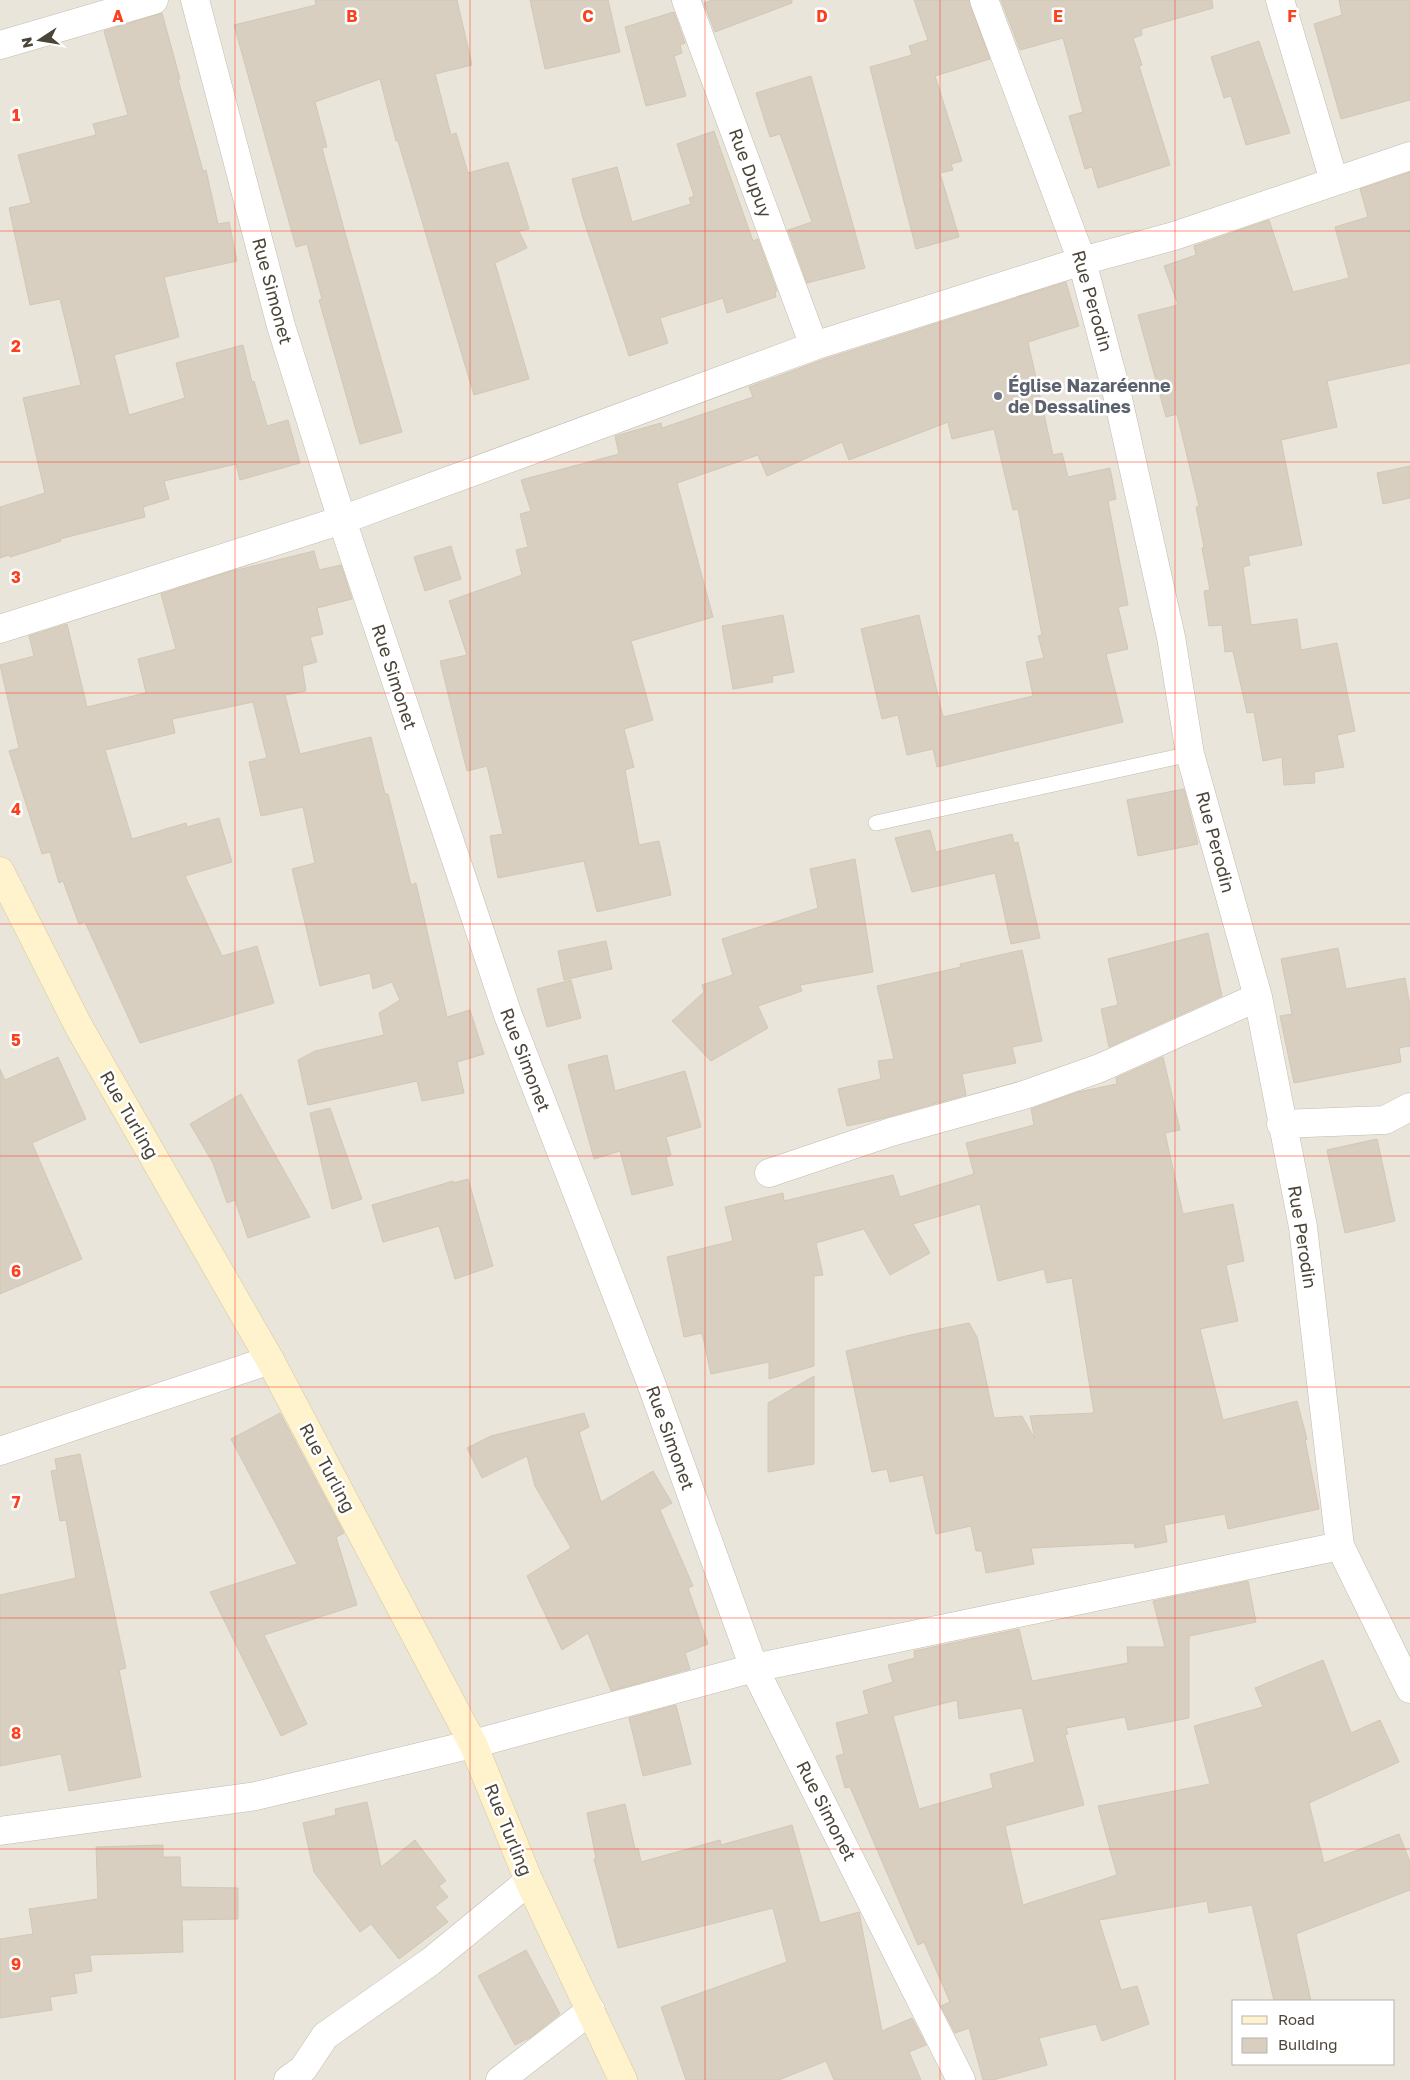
<svg xmlns="http://www.w3.org/2000/svg" width="1410" height="2080" font-family="'Golos Text',sans-serif">
<style>
.residential{fill:#eae5da;fill-rule:evenodd}
.building{fill:#d8cfc1;stroke:#d3c7b4;fill-rule:evenodd}
.lines{fill:none;stroke-linecap:round;stroke-linejoin:round}
.service-casing{stroke:#c2bbae;stroke-width:16}
.minor-casing{stroke:#c2bbae;stroke-width:29}
.secondary-casing{stroke:#d6c79b;stroke-width:29}
.service{stroke:#fff;stroke-width:15}
.minor{stroke:#fff;stroke-width:28}
.secondary{stroke:#fff3cd;stroke-width:28}
.grid{fill:none;stroke:#fc3f1d;stroke-width:1;stroke-opacity:0.55}
.worship-dot{fill:#6b7280;stroke:#fff;stroke-width:2}
.labels{text-anchor:middle;stroke-width:5;stroke-linejoin:round;paint-order:stroke}
.street-label{font-size:18px;fill:#4b4439;stroke:#fff}
.worship-label{font-size:18px;font-weight:bold;fill:#5b616d;stroke:#fff;text-anchor:start}
.grid-label{font-size:16px;text-anchor:middle;font-weight:bold;fill:#fc3f1d;stroke:#fff;stroke-width:5;stroke-linejoin:round;paint-order:stroke}
</style>
<rect width="100%" height="100%" fill="#f6f3ec"/>
<!-- residential -->
<path class="residential" d="M0,0H1410V2080H0ZM1234,2001H1394V2064H1234Z"/>
<!-- building -->
<path class="building" d="M315,0H457L472,65L435,74L451,135L456,133L468,173L508,162L529,229L519,231L527,248L495,263L529,379L474,395L398,141H396L380,79L315,102L327,147L322,148L345,233L402,432L360,444L319,300L322,299L307,244L296,247L234,25L316,5Z
M530,0H608L620,52L545,69Z
M712,0H792V3L715,32L704,3Z
M914,0H969L990,59L935,76L962,161L951,164L953,170L940,173L959,237L916,249L870,67L912,55L909,46L928,40Z
M1001,0H1212L1213,8L1141,29L1142,35L1133,38L1142,65L1139,66L1170,165L1098,188L1092,167L1085,169L1069,116L1083,112L1063,38L1020,50Z
M1339,0H1410V100L1341,119L1314,24L1342,15Z
M674,12L685,43L680,45L682,53L674,56L686,96L646,106L625,27Z
M162,13L180,79H178L203,171L206,170L218,224L229,222L237,261L164,277L179,337L114,355L129,415L185,398L176,363L243,345L252,382L254,381L267,426L288,420L300,463L240,480L236,464L164,481L169,499L143,507L145,517L60,539L61,541L10,557L9,555L0,558V507L45,493L23,398L81,385L60,299L30,305L9,208L31,203L18,155L96,135L93,124L128,115L104,31Z
M1259,41L1290,133L1246,145L1231,96L1224,98L1211,57Z
M811,76L865,268L807,283L788,230L812,222L780,134L770,137L756,93Z
M714,131L753,241L758,239L777,291L775,292L776,297L727,313L723,298L660,318L668,343L629,356L583,218L572,179L617,167L632,222L691,204L689,198L694,196L677,144Z
M1410,172V363L1327,381L1337,427L1281,440L1302,545L1248,556L1250,565L1243,567L1251,625L1297,619L1301,650L1337,643L1355,731L1337,735L1344,767L1314,772L1315,783L1284,785L1282,757L1263,761L1254,712L1247,713L1233,651L1225,652L1222,625L1209,626L1204,591L1210,590L1202,548L1204,547L1196,507L1199,506L1177,414L1166,417L1138,315L1178,305L1164,266L1196,255L1194,246L1269,220L1293,292L1349,278L1335,227L1368,217L1360,189Z
M1066,282L1079,326L1028,342L1053,455L1062,453L1068,477L1110,468L1116,499L1108,501L1128,605L1118,607L1128,649L1106,654L1123,722L937,767L933,749L907,755L898,715L882,719L861,629L919,615L943,717L1033,696L1026,662L1044,658L1038,636L1042,635L1018,509L1013,510L994,429L952,439L948,422L849,460L842,442L767,476L758,455L677,483L713,617L631,641L653,720L624,729L634,767L625,770L639,845L659,841L671,895L597,912L584,861L498,878L490,836L503,834L487,766L467,771L440,661L467,655L449,601L522,575L516,550L528,547L520,514L531,511L521,480L619,454L615,436L661,423L662,428L753,397L749,387L819,361Z
M1410,466V498L1383,504L1377,473Z
M451,546L461,579L425,591L414,557Z
M314,551L319,570L341,565L352,599L317,608L323,634L310,637L317,662L302,666L306,691L285,695L300,754L371,737L385,794H388L411,885L416,883L447,1017L470,1010L484,1054L457,1062L464,1093L422,1101L417,1081L308,1105L298,1060L315,1051L384,1035L379,1013L400,1000L392,982L373,989L370,973L320,986L292,869L315,863L303,807L261,816L249,762L267,758L253,702L172,719L175,733L105,750L132,839L186,823L187,827L219,818L232,862L185,876L222,956L257,946L274,1003L140,1043L85,922L79,924L63,881L59,883L50,852L42,854L9,751L19,748L0,665L34,656L29,636L67,624L87,707L146,693L138,659L176,649L161,594L229,572Z
M783,615L794,672L772,676L773,682L733,689L722,626Z
M1184,789L1198,844L1138,856L1127,800Z
M930,830L936,852L1012,834L1014,843L1018,842L1040,938L1011,944L995,873L912,892L895,838Z
M855,859L873,972L800,985L802,991L758,1006L768,1028L711,1061L672,1021L704,992L702,985L733,975L722,939L818,908L810,869Z
M1208,933L1222,996L1109,1047L1101,1009L1118,1005L1108,959Z
M606,941L612,969L564,980L558,951Z
M1338,948L1346,989L1405,978L1410,1006V1046L1399,1048L1401,1062L1294,1083L1280,1016L1292,1014L1281,959Z
M1022,950L1042,1041L1012,1047L1016,1063L962,1074L966,1095L880,1119L847,1126L838,1089L881,1079L878,1061L894,1059L877,986L961,967L960,964Z
M571,980L581,1018L547,1027L537,989Z
M607,1055L615,1091L685,1071L701,1127L666,1137L671,1155L666,1157L673,1185L632,1195L620,1151L594,1159L568,1065Z
M58,1057L86,1119L32,1143L82,1259L0,1294V1069L5,1080Z
M1163,1057L1180,1130L1165,1133L1183,1214L1233,1204L1244,1261L1226,1265L1238,1321L1200,1329L1223,1420L1297,1401L1307,1439L1305,1440L1319,1509L1228,1529L1225,1514L1164,1525L1167,1542L1135,1548L1134,1543L1031,1548L1034,1564L986,1573L982,1551H976L971,1526L936,1534L923,1475L890,1482L887,1469L872,1472L846,1351L910,1335L969,1323L977,1337L994,1418L1022,1416L1035,1439L1030,1416L1094,1413L1072,1278L1047,1283L1044,1269L998,1281L980,1204L913,1224L930,1253L890,1275L864,1229L816,1243L823,1275L814,1276V1366L769,1379V1362L711,1374L702,1333L684,1337L667,1257L733,1241L725,1207L783,1193L784,1201L893,1175L900,1197L974,1174L966,1143L1034,1125L1031,1109L1078,1092L1117,1084L1116,1078Z
M241,1094L310,1217L248,1238L235,1200L227,1203L213,1163L190,1124Z
M330,1108L362,1199L332,1209L310,1113Z
M1377,1139L1395,1221L1345,1233L1327,1150Z
M468,1179L493,1266L455,1279L439,1226L383,1242L372,1205L453,1181V1183Z
M814,1376V1464L768,1472V1403Z
M280,1413L344,1533L336,1537L357,1605L264,1635L307,1724L281,1736L210,1592L297,1564L231,1439Z
M584,1413L589,1427L579,1432L601,1502L653,1471L672,1503L660,1510L693,1586L688,1588L708,1644L685,1653L690,1669L611,1691L588,1633L562,1650L527,1576L571,1548L535,1486L527,1456L482,1478L467,1448L491,1436Z
M80,1454L126,1668L119,1670L141,1777L69,1791L61,1754L0,1766V1595L76,1578L66,1520L60,1521L51,1471L57,1470L55,1459Z
M1248,1581L1256,1622L1189,1636V1718L1128,1730L1125,1717L1066,1728L1068,1734L1065,1735L1084,1805L1005,1826L1023,1905L1117,1875L1098,1806L1210,1784L1194,1726L1263,1707L1255,1688L1323,1660L1351,1733L1380,1720L1399,1762L1309,1803L1324,1863L1399,1834L1410,1862V1890L1296,1934L1311,2001H1274L1252,1905L1209,1913L1207,1901L1099,1920L1121,1990L1137,1986L1149,2024L1102,2041L1096,2024L1039,2038L1047,2065L993,2080H983L969,2028L955,2033L941,2006L950,2002L924,1942L918,1945L850,1787L845,1788L836,1756L844,1754L836,1723L869,1714L863,1691L893,1682L888,1665L915,1658L914,1651L1019,1629L1032,1681L1128,1663L1127,1647H1165L1153,1601ZM957,1700L959,1719L1022,1708L1035,1762L990,1774L993,1788L919,1809L893,1716Z
M676,1705L691,1764L643,1776L629,1718Z
M367,1802L381,1867L415,1840L446,1881L439,1886L448,1897L435,1907L448,1922L399,1959L371,1924L360,1932L314,1872L303,1823L336,1815L335,1809Z
M625,1804L635,1849L638,1848L641,1862L720,1840L721,1845L792,1825L820,1923L859,1912L882,2031L912,2018L926,2045L909,2052L921,2080H834L826,2061L779,2080H686L661,2007L787,1962L773,1908L618,1948L594,1859L596,1858L587,1813Z
M163,1845V1857H180L181,1887L238,1888V1919L182,1920L183,1952L90,1955L92,1971L74,1974L77,1993L50,1997L52,2010L0,2018V1939L33,1934L29,1909L98,1899L96,1847Z
M526,1950L560,2014L531,2037L515,2045L478,1976Z"/>
<g class="lines">
<!-- service casing -->
<g class="service-casing">
<path id="service" d="M876,823L1190,754"/>
</g>
<!-- minor casing -->
<g class="minor-casing">
<path id="minor" d="M195,0L281,326L342,520L508,1015L651,1383L754,1668L961,2080
M686,0L814,346
M984,0L1082,261L1117,394L1171,637L1190,754L1258,997L1303,1227L1340,1546L1410,1689
M1280,0L1334,181
M0,45L154,0
M0,629L342,520L814,346L1082,261L1174,236L1410,156
M1281,1124L1385,1120L1410,1107
M769,1173L891,1132L1024,1095L1100,1068L1258,997
M0,1451L270,1360
M0,1831L256,1796L473,1744L754,1668L1340,1546
M288,2080L303,2069L325,2036L430,1962L529,1881
M500,2080L591,2010"/>
</g>
<!-- secondary casing -->
<g class="secondary-casing">
<path id="secondary" d="M0,871L79,1027L270,1360L473,1744L529,1881L623,2080"/>
</g>
<!-- service -->
<use href="#service" class="service"/>
<!-- minor -->
<use href="#minor" class="minor"/>
<!-- secondary -->
<use href="#secondary" class="secondary"/>
</g>
<!-- grid -->
<path class="grid" d="M235,0V2080M470,0V2080M705,0V2080M940,0V2080M1175,0V2080M0,231H1410M0,462H1410M0,693H1410M0,924H1410M0,1156H1410M0,1387H1410M0,1618H1410M0,1849H1410"/>
<!-- markers -->
<circle class="worship-dot" cx="998" cy="396" r="5"/>
<g class="labels">
<!-- street labels -->
<g class="street-label">
<text transform="translate(750 173) rotate(70)" y="6">Rue Dupuy</text>
<text transform="translate(272 291) rotate(75)" y="6">Rue Simonet</text>
<text transform="translate(1092 301) rotate(74)" y="6">Rue Perodin</text>
<text transform="translate(394 677) rotate(72)" y="6">Rue Simonet</text>
<text transform="translate(1215 842) rotate(75)" y="6">Rue Perodin</text>
<text transform="translate(525 1060) rotate(69)" y="6">Rue Simonet</text>
<text transform="translate(129 1115) rotate(60)" y="6">Rue Turling</text>
<text transform="translate(1302 1237) rotate(81)" y="6">Rue Perodin</text>
<text transform="translate(670 1438) rotate(70)" y="6">Rue Simonet</text>
<text transform="translate(327 1468) rotate(62)" y="6">Rue Turling</text>
<text transform="translate(826 1811) rotate(63)" y="6">Rue Simonet</text>
<text transform="translate(508 1830) rotate(68)" y="6">Rue Turling</text>
</g>
<!-- worship labels -->
<g class="worship-label">
<text x="1008" y="392">Église Nazaréenne<tspan x="1008" dy="21">de Dessalines</tspan></text>
</g>
</g>
<g class="grid-label">
<text x="118" y="22">A</text>
<text x="352" y="22">B</text>
<text x="588" y="22">C</text>
<text x="822" y="22">D</text>
<text x="1058" y="22">E</text>
<text x="1292" y="22">F</text>
<text x="16" y="121">1</text>
<text x="16" y="352">2</text>
<text x="16" y="583">3</text>
<text x="16" y="815">4</text>
<text x="16" y="1046">5</text>
<text x="16" y="1277">6</text>
<text x="16" y="1508">7</text>
<text x="16" y="1739">8</text>
<text x="16" y="1970">9</text>
</g>
<!-- legend -->
<rect x="1232" y="2000" width="162" height="65" fill="#ffffff" stroke="#b7b4b0"/>
<rect x="1242" y="2016" width="25" height="8" fill="#fff3cd" stroke="#b7b4b0"/>
<text x="1278" y="2025" font-size="15" fill="#4b4439">Road</text>
<rect x="1242" y="2038" width="25" height="15" fill="#d8cfc1" stroke="#b7b4b0"/>
<text x="1278" y="2050" font-size="15" fill="#4b4439">Building</text>
<!-- north arrow -->
<g transform="translate(40 40) rotate(258)" stroke="#ffffff" stroke-width="4" paint-order="stroke">
<path d="M0-4L9 19L0 12L-9 19Z" fill="#4b4439"/>
<text y="-8" font-size="14" font-weight="bold" text-anchor="middle" fill="#4b4439">N</text>
</g>
</svg>
